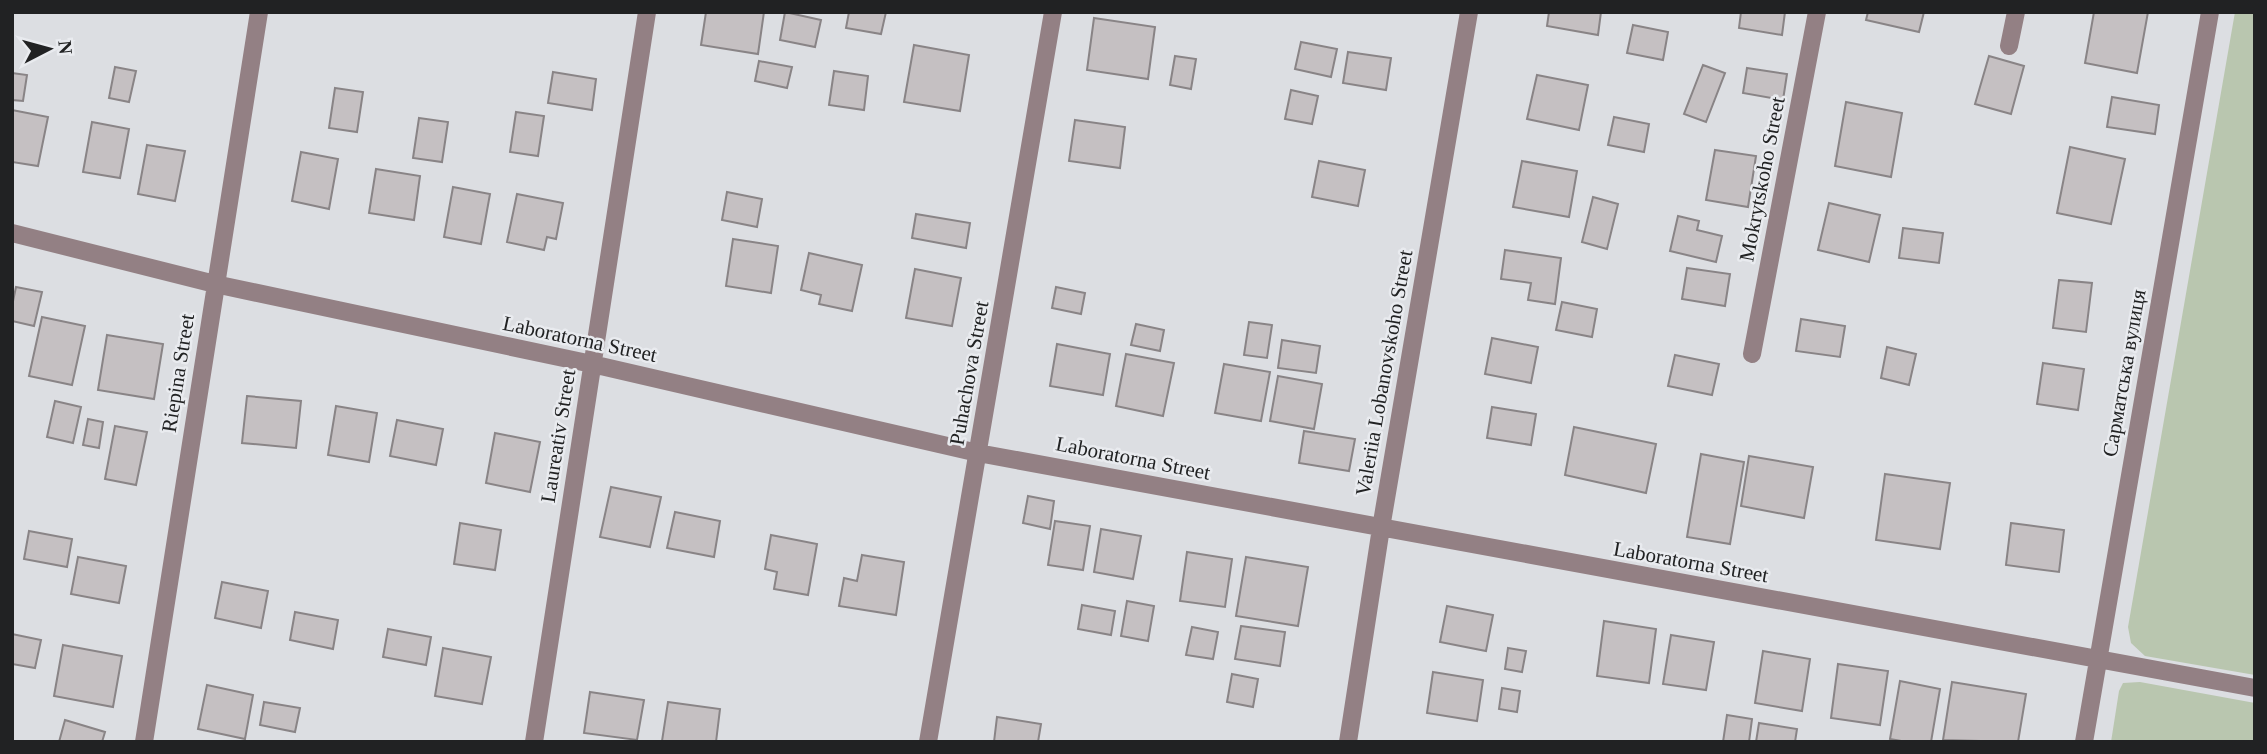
<svg xmlns="http://www.w3.org/2000/svg" width="2267" height="754" font-family="'Times New Roman',serif">
<style>
.green{fill:#b9c6af}
.building{fill:#c5c0c2;stroke:#898486;stroke-width:2}
.lines{fill:none;stroke-linecap:round;stroke-linejoin:round}
.minor{stroke:#938084;stroke-width:18}
.labels{text-anchor:middle;stroke-width:5;stroke-linejoin:round;paint-order:stroke}
.street-label{font-size:21px;fill:#212223;stroke:#e9ebef}
</style>
<rect width="100%" height="100%" fill="#dcdee2"/>
<!-- green -->
<path class="green" d="M2235,12H2255V675L2145,656L2131,643L2128,627Z
M2140,682L2255,703V742H2111L2119,691L2123,683Z"/>
<!-- building -->
<path class="building" d="M706,12H764L758,54L701,45Z
M785,12L821,20L815,47L780,40Z
M849,12H886L881,34L846,28Z
M1549,12H1601L1598,35L1547,26Z
M1741,12H1785L1782,35L1739,28Z
M1868,12H1924L1919,32L1866,20Z
M2094,12H2148L2137,73L2085,63Z
M1094,18L1155,27L1148,79L1087,70Z
M1633,25L1668,32L1663,60L1627,53Z
M1301,42L1337,49L1331,77L1295,69Z
M914,45L969,55L960,111L904,102Z
M1348,52L1391,58L1386,90L1343,83Z
M1175,56L1196,59L1191,89L1170,85Z
M1989,56L2024,66L2011,114L1975,104Z
M759,61L792,67L787,88L755,81Z
M1703,65L1725,73L1706,122L1684,114Z
M115,67L136,71L129,102L109,98Z
M1747,68L1787,74L1783,100L1743,93Z
M834,71L868,76L864,110L829,105Z
M553,72L596,79L592,110L548,103Z
M12,73L27,75L23,101L12,100Z
M1537,75L1588,85L1579,130L1527,119Z
M335,88L363,92L357,132L329,128Z
M1291,90L1318,96L1312,124L1285,119Z
M2112,97L2159,105L2155,134L2107,127Z
M1846,102L1902,113L1891,177L1835,166Z
M12,110L48,117L38,166L12,162Z
M516,112L544,116L538,156L510,152Z
M1614,117L1649,124L1644,152L1608,145Z
M419,118L448,122L442,162L413,158Z
M1075,120L1125,127L1120,168L1069,161Z
M92,122L129,129L120,178L83,172Z
M147,145L185,151L175,201L138,194Z
M2070,147L2125,159L2111,224L2057,213Z
M1715,150L1756,156L1748,207L1706,200Z
M301,152L338,159L329,209L292,201Z
M1319,161L1365,170L1358,206L1312,197Z
M1522,161L1577,171L1569,217L1513,207Z
M376,169L420,176L414,220L369,213Z
M453,187L490,194L481,244L444,237Z
M727,192L762,199L757,227L722,220Z
M517,194L563,203L556,239L547,237L544,250L507,242Z
M1593,197L1618,204L1607,249L1582,242Z
M1829,203L1880,215L1869,262L1818,250Z
M916,214L970,223L966,248L912,238Z
M1678,216L1699,221L1697,230L1722,236L1716,262L1670,251Z
M1903,228L1943,233L1939,263L1899,258Z
M733,239L778,246L771,293L726,286Z
M1505,250L1561,258L1555,304L1528,300L1531,283L1501,279Z
M809,253L862,265L852,311L819,304L821,295L801,290Z
M1687,268L1730,274L1725,306L1682,299Z
M915,269L961,278L952,326L906,318Z
M2059,280L2092,283L2086,332L2053,328Z
M16,287L42,292L34,326L12,321V306Z
M1056,287L1085,293L1081,314L1052,308Z
M1562,302L1597,309L1592,337L1556,330Z
M42,317L85,326L72,385L29,376Z
M1801,319L1845,326L1840,357L1796,351Z
M1249,322L1272,325L1267,358L1244,355Z
M1136,324L1164,330L1160,351L1131,345Z
M107,335L163,344L154,399L98,390Z
M1492,338L1538,347L1531,383L1485,374Z
M1282,340L1320,346L1316,373L1278,368Z
M1057,344L1110,354L1103,395L1050,386Z
M1887,347L1916,354L1909,385L1881,378Z
M1126,354L1174,363L1163,416L1116,406Z
M1675,355L1719,364L1712,395L1668,386Z
M2043,363L2084,369L2078,410L2037,404Z
M1224,364L1270,372L1261,421L1215,413Z
M1278,376L1322,384L1314,429L1270,421Z
M247,396L301,401L296,448L242,443Z
M55,401L81,407L73,443L47,437Z
M336,406L377,413L369,462L328,455Z
M1492,407L1536,414L1531,445L1487,438Z
M88,419L103,422L99,448L83,445Z
M397,420L443,429L436,465L390,456Z
M115,426L147,432L136,485L105,479Z
M1574,427L1656,444L1646,493L1565,475Z
M1304,431L1355,439L1349,471L1299,463Z
M495,433L540,442L530,492L486,483Z
M1701,454L1744,462L1730,544L1687,537Z
M1749,456L1813,467L1804,518L1741,506Z
M1885,474L1950,483L1940,549L1876,540Z
M611,487L661,497L650,547L600,537Z
M1028,496L1054,501L1050,529L1023,523Z
M675,512L720,521L714,557L667,548Z
M1055,521L1090,526L1083,570L1048,565Z
M460,523L501,530L495,570L454,564Z
M2011,523L2064,530L2059,572L2006,565Z
M1101,529L1141,536L1133,579L1094,572Z
M29,531L72,539L67,567L24,559Z
M771,535L817,544L808,595L774,589L777,572L765,569Z
M1187,552L1232,559L1225,607L1180,601Z
M862,555L904,562L896,615L839,606L844,578L857,581Z
M78,557L126,566L119,603L71,594Z
M1246,557L1308,567L1298,626L1236,616Z
M222,582L268,591L261,628L215,618Z
M1127,601L1154,606L1148,641L1121,636Z
M1082,605L1115,611L1111,635L1078,629Z
M1447,606L1493,615L1486,651L1440,642Z
M295,612L338,620L333,649L290,640Z
M1604,621L1656,629L1649,683L1597,676Z
M1241,626L1285,632L1280,666L1235,659Z
M1192,627L1218,632L1213,659L1186,655Z
M388,629L431,637L426,665L383,657Z
M12,634L41,640L35,668L12,664Z
M1671,635L1714,642L1706,690L1663,684Z
M63,645L122,656L113,707L54,696Z
M443,648L491,657L482,704L435,696Z
M1508,648L1526,651L1522,672L1505,669Z
M1763,651L1810,659L1802,711L1755,703Z
M1838,664L1888,671L1880,725L1831,718Z
M1433,672L1483,680L1477,721L1427,713Z
M1232,674L1258,679L1253,707L1227,702Z
M1900,681L1940,689L1931,742H1907L1890,739Z
M1952,682L2026,694L2018,742L1943,740Z
M207,685L253,695L245,739L198,729Z
M1502,688L1520,691L1517,712L1499,709Z
M590,692L644,700L637,740L584,733Z
M264,702L300,708L295,732L260,725Z
M668,702L720,709L716,742L662,741Z
M1727,715L1752,719L1749,742H1723Z
M997,717L1041,724L1038,742H994Z
M65,720L105,732L102,742H59Z
M1759,723L1797,729L1795,742H1756Z"/>
<g class="lines">
<!-- minor -->
<path class="minor" d="M2009,46L2016,12
M12,233L215,284L592,364L978,453L2255,688
M1752,354L1817,12
M144,742L259,12
M534,742L647,12
M928,742L1053,12
M1348,742L1381,528L1469,12
M2084,742L2210,12"/>
</g>
<g class="labels">
<!-- street labels -->
<g class="street-label">
<text transform="translate(1762 179) rotate(-79)" y="7">Mokrytskoho Street</text>
<text transform="translate(580 339) rotate(12)" y="7">Laboratorna Street</text>
<text transform="translate(178 373) rotate(-81)" y="7">Riepina Street</text>
<text transform="translate(969 373) rotate(-80)" y="7">Puhachova Street</text>
<text transform="translate(1384 373) rotate(-80)" y="7">Valeriia Lobanovskoho Street</text>
<text transform="translate(2124 373) rotate(-80)" y="7">Сарматська вулиця</text>
<text transform="translate(558 436) rotate(-81)" y="7">Laureativ Street</text>
<text transform="translate(1133 458) rotate(11)" y="7">Laboratorna Street</text>
<text transform="translate(1691 562) rotate(10)" y="7">Laboratorna Street</text>
</g>
</g>
<!-- border -->
<rect width="2267" height="754" fill="none" stroke="#212223" stroke-width="28"/>
<!-- north arrow -->
<g transform="translate(49 49) rotate(84)" stroke="#e9ebef" stroke-width="5" paint-order="stroke">
<path d="M0-5L12 26L0 18L-12 26Z" fill="#212223"/>
<text y="-10" font-size="19" font-weight="bold" text-anchor="middle" fill="#212223">N</text>
</g>
</svg>
